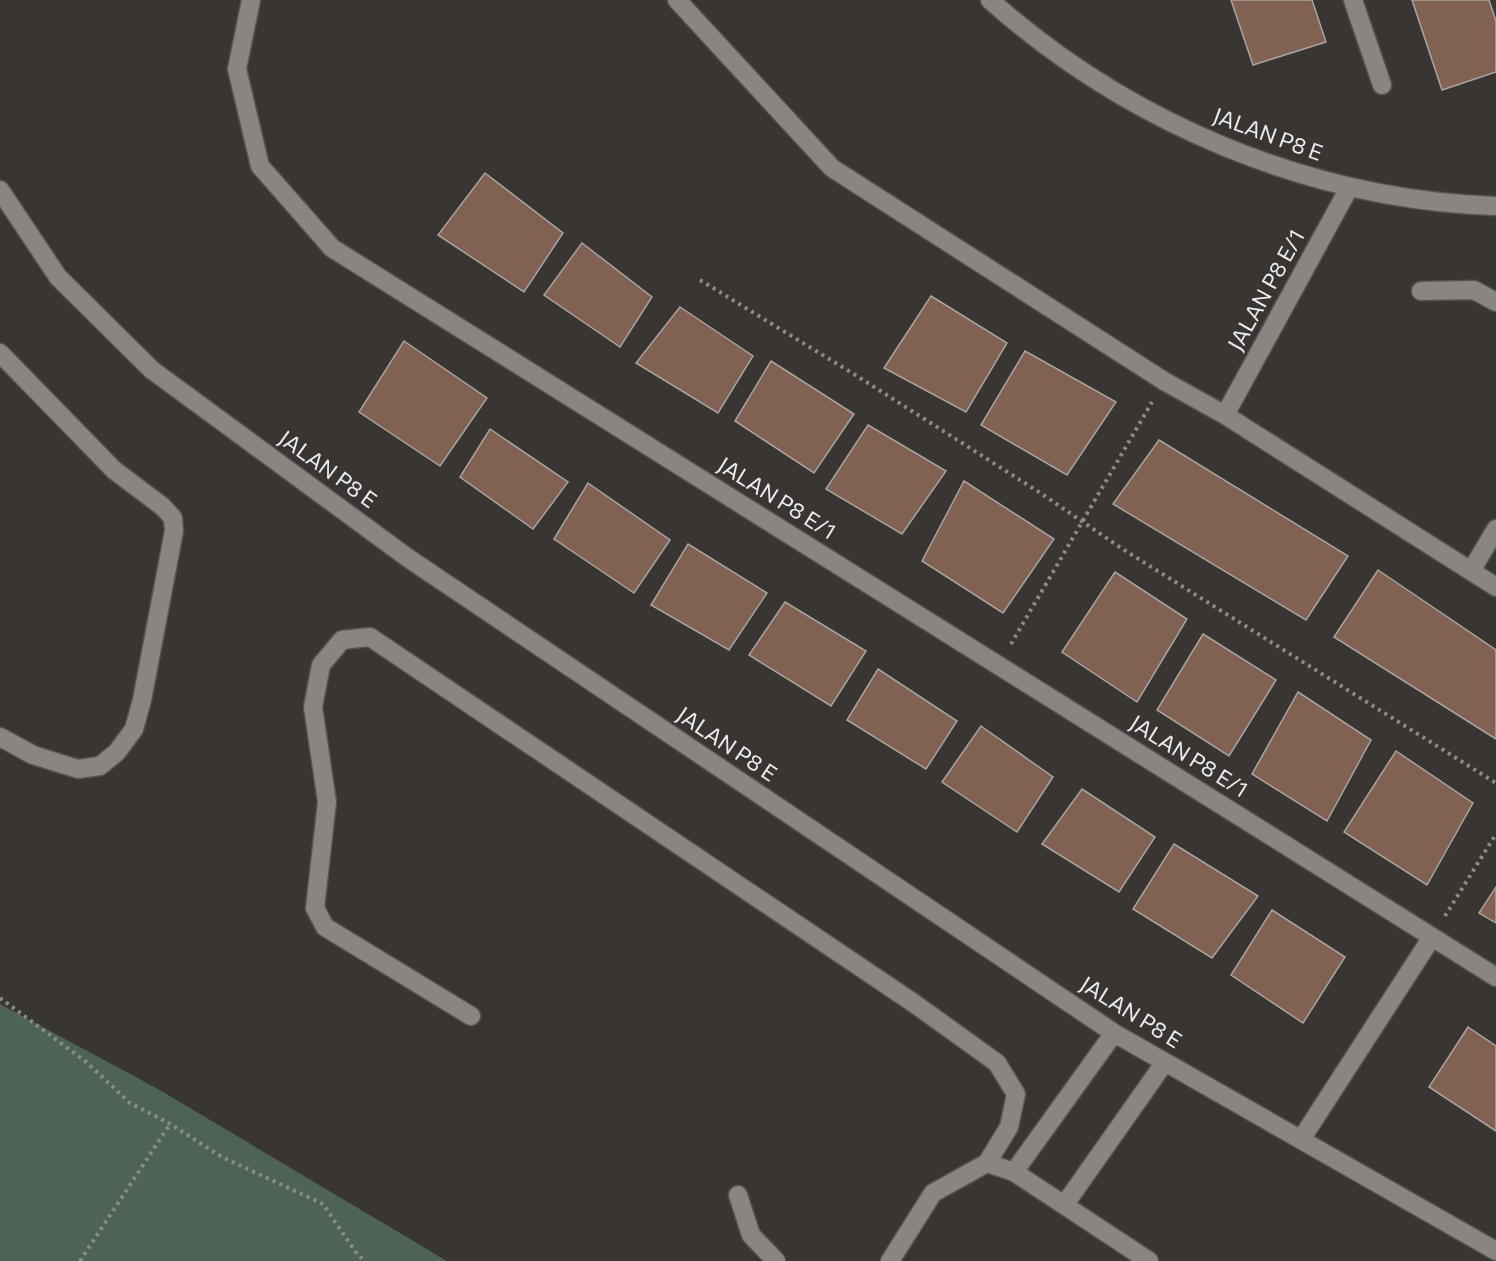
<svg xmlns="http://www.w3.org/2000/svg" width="1496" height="1261" font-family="Commissioner,sans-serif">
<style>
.green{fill:#4e6358}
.building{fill:#816151;stroke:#a9a4a2;stroke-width:1.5}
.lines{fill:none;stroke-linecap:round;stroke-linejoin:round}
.minor-casing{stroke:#565251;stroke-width:21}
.path{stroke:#8d8b89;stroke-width:4;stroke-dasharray:3 4.5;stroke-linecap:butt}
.minor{stroke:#8a8583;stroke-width:18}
.labels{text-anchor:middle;stroke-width:4.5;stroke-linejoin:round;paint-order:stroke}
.street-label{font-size:22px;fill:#eeeceb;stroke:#383533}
</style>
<rect width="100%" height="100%" fill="#383533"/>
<!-- green -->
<path class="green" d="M0,1004L158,1089L447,1261H0Z"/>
<!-- building -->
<path class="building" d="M1231,0H1312L1326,42L1253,65Z
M1412,0H1489L1496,21V72L1442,90Z
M485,173L563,233L524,292L438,235Z
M582,243L652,297L620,347L544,295Z
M931,296L1007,343L966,412L884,368Z
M680,307L753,356L718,413L636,363Z
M404,341L487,398L440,466L359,412Z
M1025,351L1116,402L1067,475L981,425Z
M771,361L854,414L814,473L735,421Z
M868,425L946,471L902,534L826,489Z
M490,429L568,482L533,529L460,477Z
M1159,440L1348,556L1306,620L1113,504Z
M964,481L1054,539L1003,613L922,561Z
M588,483L670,540L634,593L554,539Z
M688,544L767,593L729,650L651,605Z
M1378,570L1496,650V739L1334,637Z
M1115,572L1187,619L1137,702L1062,652Z
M785,602L866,651L831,706L749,655Z
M1203,634L1276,680L1229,756L1157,710Z
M878,669L957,721L926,769L847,720Z
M1298,692L1371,740L1327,821L1252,774Z
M981,726L1053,777L1017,832L942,782Z
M1396,751L1473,803L1427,885L1344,832Z
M1082,789L1155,837L1119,892L1042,844Z
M1174,844L1258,896L1212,958L1133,909Z
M1496,887V923L1479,913Z
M1272,910L1345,957L1303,1023L1231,975Z
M1468,1027L1496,1046V1131L1429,1087Z"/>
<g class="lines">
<!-- minor casing -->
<g class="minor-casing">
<path id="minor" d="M251,0L237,69L260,166L332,248L1496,977
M677,0L832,168L1164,381L1225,415L1496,587
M990,0C1128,123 1310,200 1496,206
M1353,0L1382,85
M0,190L58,277L152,370L408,558L1114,1033L1496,1251
M1421,291L1474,290L1496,302
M0,353L114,470L163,507L173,518L174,531L142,700L134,729L117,752L100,766L78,769L33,755L0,737
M1225,415L1349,188
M1471,571L1496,529
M471,1016L325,927L315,908L327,802L313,707L321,665L342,640L370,637L915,1004L997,1063L1016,1094L1009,1127L987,1163
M1302,1138L1432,937
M1014,1172L1114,1033
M738,1195L751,1235L776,1261
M1065,1204L1165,1062
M890,1261L933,1193L987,1163L1014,1172L1149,1261"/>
</g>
<!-- path -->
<path class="path" d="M700,280L857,376L1042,494L1121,548L1496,783
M1011,644L1152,402
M1445,916L1496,834
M0,998L85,1061L130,1103L170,1124L222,1157L323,1204L357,1254L365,1261
M80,1261L170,1124"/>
<!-- minor -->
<use href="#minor" class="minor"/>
</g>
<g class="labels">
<!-- street labels -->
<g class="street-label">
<text transform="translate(1268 134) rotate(20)" y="8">JALAN P8 E</text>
<text transform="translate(1266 290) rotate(-61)" y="8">JALAN P8 E/1</text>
<text transform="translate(328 469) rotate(36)" y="8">JALAN P8 E</text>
<text transform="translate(777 498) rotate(32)" y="8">JALAN P8 E/1</text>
<text transform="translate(727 744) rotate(34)" y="8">JALAN P8 E</text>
<text transform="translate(1189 756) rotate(32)" y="8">JALAN P8 E/1</text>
<text transform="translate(1131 1012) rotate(32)" y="8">JALAN P8 E</text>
</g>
</g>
</svg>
